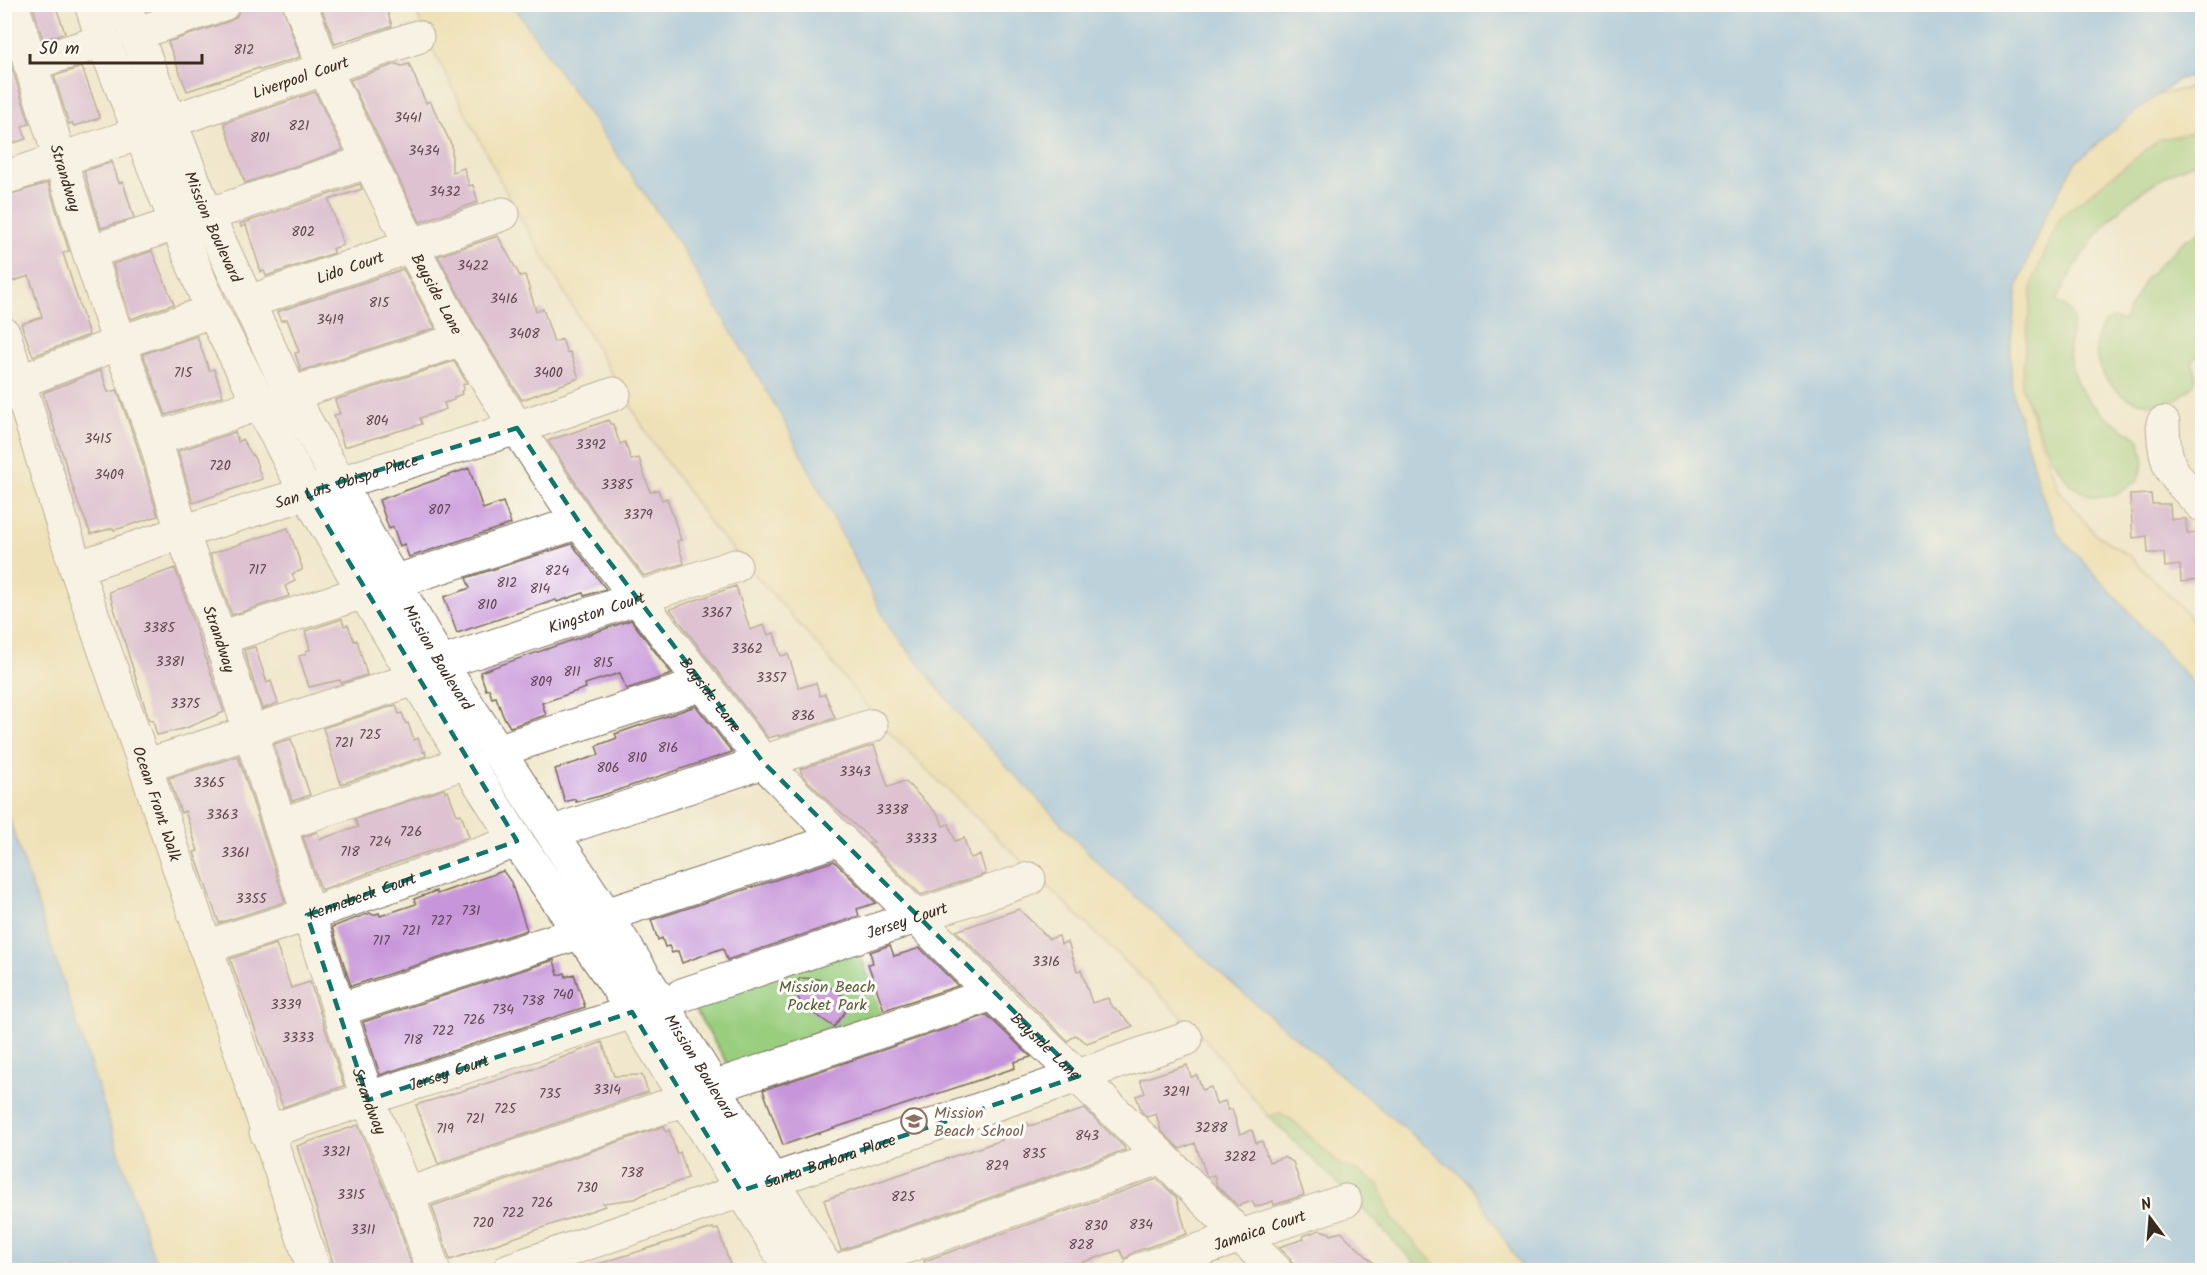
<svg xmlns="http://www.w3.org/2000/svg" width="2207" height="1275" font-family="Kalam,sans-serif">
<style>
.green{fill:#9ace7f;stroke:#6a7c4e;stroke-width:1.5}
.sand{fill:#eeda9e;stroke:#94825e;stroke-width:1.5}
.water{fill:#7cb5ec;stroke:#5c7085;stroke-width:1.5}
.building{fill:#c796da}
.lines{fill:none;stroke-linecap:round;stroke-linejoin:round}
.minor-casing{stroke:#7a6c5b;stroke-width:35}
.major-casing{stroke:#7a6c5b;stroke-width:35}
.minor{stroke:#fff;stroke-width:33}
.major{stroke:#fff;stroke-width:33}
.marked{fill:none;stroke:#0f766e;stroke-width:4.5;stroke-dasharray:12 8;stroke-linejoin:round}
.labels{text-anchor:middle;stroke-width:6;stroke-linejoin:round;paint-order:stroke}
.number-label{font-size:14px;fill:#5e454d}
.street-label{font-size:16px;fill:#3b2a1e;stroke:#fdfcf7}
.park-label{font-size:16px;fill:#585b3b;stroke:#fdfcf7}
.education-label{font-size:16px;fill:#785e54;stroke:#fdfcf7;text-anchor:start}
</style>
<rect width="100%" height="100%" fill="#fdfcf7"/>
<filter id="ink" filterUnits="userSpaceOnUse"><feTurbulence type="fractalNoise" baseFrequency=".0167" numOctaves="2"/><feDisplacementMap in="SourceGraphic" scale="12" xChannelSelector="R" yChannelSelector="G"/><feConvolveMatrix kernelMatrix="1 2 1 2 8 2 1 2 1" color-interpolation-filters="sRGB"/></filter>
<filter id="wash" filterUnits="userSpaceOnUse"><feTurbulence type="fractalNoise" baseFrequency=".008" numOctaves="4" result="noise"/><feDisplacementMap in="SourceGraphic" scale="24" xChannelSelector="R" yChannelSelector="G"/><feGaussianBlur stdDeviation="1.35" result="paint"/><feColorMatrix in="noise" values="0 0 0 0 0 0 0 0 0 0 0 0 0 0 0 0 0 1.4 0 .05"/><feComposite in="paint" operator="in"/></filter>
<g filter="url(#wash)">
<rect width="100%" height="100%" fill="#f0e7cc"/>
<!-- green -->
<path class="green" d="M2202,131V159C2130,187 2090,232 2056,301C2087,319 2066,328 2069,353C2070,363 2075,380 2080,389C2094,412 2118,424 2140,440L2144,463L2137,481L2116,495L2095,498L2071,486L2050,456L2021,386L2033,279L2061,216L2160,139Z
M2202,231V353L2192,362C2193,366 2196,371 2196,375C2197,382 2192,387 2187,391C2153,423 2096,392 2096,348C2096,333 2100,325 2113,318L2123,321L2146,278L2185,240Z
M856,941L883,1020L732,1071L688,998Z
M1281,1113L1294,1121L1342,1166L1359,1171L1379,1185L1393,1219L1440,1270H1421L1357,1202L1268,1116Z"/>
<!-- sand -->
<path class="sand" d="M414,5H516L1347,1053L1497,1214L1570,1270H1440L1393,1219L1379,1185L1359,1171L1342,1166L1294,1121L1281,1113L1268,1116L1206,1040L883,727L822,650L712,526L649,437L513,205L425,34Z
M2202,85V131L2160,139L2061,216L2033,279L2021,386L2059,490L2095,534L2130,556L2202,629V698L2029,505L1985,250L2095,110Z
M4,361L302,1270H158L5,806Z"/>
<!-- water -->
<path class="water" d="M513,5H2202V75L2179,79L2126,119L2075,163L2044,218L2017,288L2010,346L2012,390L2039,487L2058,534L2202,693V1270H1523L1470,1183L1245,995L1101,866L969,726L889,627L782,417L680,245Z
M4,806H5L158,1270H5Z"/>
<g id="blocks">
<!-- building -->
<path class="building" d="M32,4H55L65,33L43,40Z
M241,4H282L300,57L260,70L259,68L187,91L168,42L230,21L237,16Z
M320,4H385L392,26L335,44Z
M4,43L30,124L22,126L26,139L4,146Z
M396,64L402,66L409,64L426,103L430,101L452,146V172L464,168L469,186L473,185L478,202L420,222L350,80Z
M82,67L100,118L74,126L72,123L69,124L54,76Z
M315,92L343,150L245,183L224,123Z
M112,162L119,183L123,182L134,218L101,228L84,171Z
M48,183L69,251L63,253L89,335L33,356L21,324L42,317L29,276L8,283L4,270V196Z
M360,184L362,189L329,200L343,245L332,249L334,253L266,276L264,271L261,272L246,225L241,227L240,224Z
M498,236L520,276L525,275L536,311L543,309L554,342L562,339L567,353L570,352L579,378L522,400L478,330L438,256Z
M152,251L174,304L131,319L113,264Z
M403,269L435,328L301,371L295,353L299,352L287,319L281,321L277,312Z
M197,336L209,370L214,369L223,396L166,415L143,354Z
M454,361L467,383L463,384L464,390L461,391L462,394L454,397V400L444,403L446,409L420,418L422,424L344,447L334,415L340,414L335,400Z
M101,370L108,392L117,390L137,445L158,516L121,528L114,530L113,528L91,534L78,503L43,393Z
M609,420L610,424H613L620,444L625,442L631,460L639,458L650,492L658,490L662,500L667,498L681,540L677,541L684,563L682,564L644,576L594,511L548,441Z
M235,432L238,442L242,439L255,459L262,479L193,503L178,451Z
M469,468L483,509L503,502L511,524L409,557L404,544L400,546L393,527L389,529L379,500Z
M2151,494L2152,504H2170L2171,519H2186L2187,534L2202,533V579L2181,582L2180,565L2165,567L2164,553H2148L2147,536L2133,538L2130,495Z
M288,528L302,567V570L292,574L295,581L285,586L289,596L232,615L210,554Z
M572,544L606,589L584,596L583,593L557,602L556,600L457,633L444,597L470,588L466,578Z
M175,568L224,712L186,728L157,735L153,721L149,720L109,592Z
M736,586L750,630L764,625L768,635L774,633L781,656L788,654L799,688L816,683L820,696L825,694L835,718L779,737V735L768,738L670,609Z
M342,619L344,626L348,625L354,641L357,640L367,675L341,683L340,680L309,687L299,656L306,654V651L310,649L305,631Z
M631,620L672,674L626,689L620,673L585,684L586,688L542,703L546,715L510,727L503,716L496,697L492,698L489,689L486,690L480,672Z
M255,647L267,683L271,681L278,703L262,709L244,650Z
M396,705L399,714L402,713L406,724L408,723L414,740L418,738L423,752L425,751L426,756L341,784L323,728Z
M696,706L732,752L600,796L576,802L575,799L565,802L555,769L599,755L596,746L617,738L615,734Z
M291,739L310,795L292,801L274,744Z
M874,745L888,787L905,781L940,817L943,826L949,824L955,841L964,838L970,858L980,855L986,874L921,895L869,843L874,842L829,802L802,775L800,769Z
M238,756L285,902L219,923L194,852L198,851L185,811L181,813L169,778Z
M444,789L445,792L448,791L457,815L461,814L469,837L321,890L303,837L317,832L320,839L358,827L355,819Z
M834,861L876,903L857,909L859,916L727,960L723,948L682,963L678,951L672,953L669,946L665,947L662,938L658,940L651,920Z
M503,871L511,882L527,930L351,986L332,927L370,913L373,915L379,913L380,916L416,904L414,899L436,891L437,894Z
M1019,909L1049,939L1059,936L1061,944L1068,942L1077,971L1081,970L1092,1003L1108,998L1110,1004L1133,1026L1087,1043L1075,1035L1068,1041L956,931Z
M276,944L291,988L310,982L344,1086L283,1107L230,959Z
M890,945L894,956L920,948L958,986L884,1010L868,964L873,963L870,952Z
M554,960L558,975L565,973L566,977L574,974L585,1007L380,1075L363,1022Z
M800,978L818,979L852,1002L834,1027L802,1005L793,988Z
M987,1015L1031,1057L1014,1062L1015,1068L783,1145L763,1090Z
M602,1042L614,1076L642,1075L648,1092L438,1164L416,1105L533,1069Z
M1187,1065L1191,1077L1197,1075L1202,1090L1211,1087L1216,1104L1225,1101L1228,1110L1232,1109L1240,1134L1252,1130L1256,1143L1262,1141L1269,1162L1284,1157L1293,1162L1304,1195L1274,1205L1273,1201L1255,1207L1252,1201L1238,1206L1217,1186L1214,1175L1208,1177L1206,1174L1195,1143L1180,1149L1161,1131L1156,1114L1147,1117L1142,1112L1136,1096L1145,1093L1140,1080Z
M1085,1109L1124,1147L1125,1150L841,1250L824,1200L1002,1140L999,1133L1028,1123L1029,1126Z
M358,1125L394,1211L413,1270H335L297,1146Z
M664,1126L666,1132L669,1130L677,1154L680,1152L688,1178L646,1193L635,1199L603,1203L605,1206L450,1260L432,1206Z
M1157,1179L1176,1197L1187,1234L1134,1252L1125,1259L1120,1250L1080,1263L1083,1270H927L924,1261Z
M713,1228L714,1230L718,1229L732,1270H589V1267Z
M1320,1230L1330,1233L1331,1235L1341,1232L1381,1270H1293V1265L1289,1257L1279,1247L1304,1239L1303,1236Z"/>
</g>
</g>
<g filter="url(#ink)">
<use href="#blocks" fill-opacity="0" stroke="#7a6c5b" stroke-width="1.5"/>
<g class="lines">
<!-- minor casing -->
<g class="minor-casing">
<g id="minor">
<path id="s1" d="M12,4L89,252L119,343L155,439L182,532L220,638L368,1100L408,1194L433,1270"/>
<path id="s2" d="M300,4L324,68L369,161L411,245L462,339L517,428L579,522L703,684L763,762L992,994L1162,1157L1275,1270"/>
<path d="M135,34L223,4"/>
<path d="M30,64L103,41"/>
<path id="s3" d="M183,117L417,37"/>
<path d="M4,178L140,133"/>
<path d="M207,215L369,161"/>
<path d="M89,252L178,223"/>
<path id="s4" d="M263,297L503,214"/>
<path id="s5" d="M4,334L76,568L145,766L314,1270"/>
<path d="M19,382L119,343L212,311"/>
<path d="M291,394L462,339"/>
<path d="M2163,423C2164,468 2172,474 2202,505"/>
<path d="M155,439L259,404"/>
<path id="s6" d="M76,568L182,532L517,428L614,394"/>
<path d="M394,582L579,522"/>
<path d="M220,638L364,592"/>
<path id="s7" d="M457,658L735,566"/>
<path d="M497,751L703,684"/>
<path d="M145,766L415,679"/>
<path d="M280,825L466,762"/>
<path d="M568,827L871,726"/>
<path d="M606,915L840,839"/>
<path id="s8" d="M205,947L307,915L517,841"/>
<path id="s9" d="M682,995L1029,879"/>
<path d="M339,1010L581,932"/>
<path d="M714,1087L992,994"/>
<path id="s10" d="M266,1132L632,1012"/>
<path d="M408,1194L687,1099"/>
<path id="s11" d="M509,1270L1186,1039"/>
<path d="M840,1270L1162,1157"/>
<path id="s12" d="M1140,1270L1345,1201"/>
</g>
</g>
<!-- major casing -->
<g class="major-casing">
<g id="major">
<path d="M91,4L103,41L212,311L298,477L364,592L466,762L517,841L616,985L791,1270"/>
<path id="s13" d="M124,4L207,215L291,394L373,545L444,669L606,915L828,1270"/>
</g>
</g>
<!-- minor -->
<use href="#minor" class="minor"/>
<!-- major -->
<use href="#major" class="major"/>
</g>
</g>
<!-- marked area -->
<path d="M0 0H2207V1275H0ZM517,428L579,522L763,762L1079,1076L741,1191L632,1012L368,1100L307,915L517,841L307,492Z" fill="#f0e7cc" fill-opacity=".55" fill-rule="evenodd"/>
<path class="marked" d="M517,428L579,522L763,762L1079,1076L741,1191L632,1012L368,1100L307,915L517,841L307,492Z"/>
<!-- icons -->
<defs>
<g id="school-ring" transform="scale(1.35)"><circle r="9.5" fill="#fdfcf7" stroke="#8d6e63" stroke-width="1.5"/><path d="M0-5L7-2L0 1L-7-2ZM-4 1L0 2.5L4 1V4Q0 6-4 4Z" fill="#8d6e63"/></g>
</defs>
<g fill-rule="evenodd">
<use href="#school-ring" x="914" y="1121"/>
</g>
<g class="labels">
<!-- number labels -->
<g class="number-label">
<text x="244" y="54">812</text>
<text x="408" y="122">3441</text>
<text x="299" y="130">821</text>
<text x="260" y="142">801</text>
<text x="424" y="155">3434</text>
<text x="445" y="196">3432</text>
<text x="303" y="236">802</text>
<text x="473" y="270">3422</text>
<text x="504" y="303">3416</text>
<text x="379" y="307">815</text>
<text x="330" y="324">3419</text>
<text x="524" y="338">3408</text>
<text x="183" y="377">715</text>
<text x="548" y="377">3400</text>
<text x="377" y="425">804</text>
<text x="98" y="443">3415</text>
<text x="591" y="449">3392</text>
<text x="220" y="470">720</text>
<text x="109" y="479">3409</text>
<text x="617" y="489">3385</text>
<text x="439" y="514">807</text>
<text x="638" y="519">3379</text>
<text x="257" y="574">717</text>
<text x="557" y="575">824</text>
<text x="507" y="587">812</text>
<text x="540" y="593">814</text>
<text x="487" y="609">810</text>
<text x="716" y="617">3367</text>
<text x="159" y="632">3385</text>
<text x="747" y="653">3362</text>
<text x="170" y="666">3381</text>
<text x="603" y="667">815</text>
<text x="572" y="676">811</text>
<text x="771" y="682">3357</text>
<text x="541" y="686">809</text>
<text x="185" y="708">3375</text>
<text x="803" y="720">836</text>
<text x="370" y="739">725</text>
<text x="344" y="747">721</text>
<text x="668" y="752">816</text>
<text x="637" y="762">810</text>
<text x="608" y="772">806</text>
<text x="855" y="776">3343</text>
<text x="209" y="787">3365</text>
<text x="892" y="814">3338</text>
<text x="222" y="819">3363</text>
<text x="411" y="836">726</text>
<text x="921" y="843">3333</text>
<text x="380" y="846">724</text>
<text x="350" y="856">718</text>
<text x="235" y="857">3361</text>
<text x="251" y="903">3355</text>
<text x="471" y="915">731</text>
<text x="441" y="925">727</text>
<text x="411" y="935">721</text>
<text x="381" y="945">717</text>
<text x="1046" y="966">3316</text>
<text x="563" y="999">740</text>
<text x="533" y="1005">738</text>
<text x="286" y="1009">3339</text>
<text x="503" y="1014">734</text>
<text x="474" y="1024">726</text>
<text x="443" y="1035">722</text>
<text x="298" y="1042">3333</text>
<text x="413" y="1044">718</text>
<text x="607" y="1094">3314</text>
<text x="1176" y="1096">3291</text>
<text x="550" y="1098">735</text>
<text x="505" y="1113">725</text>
<text x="475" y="1123">721</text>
<text x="1211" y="1132">3288</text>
<text x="445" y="1133">719</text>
<text x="1087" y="1140">843</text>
<text x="336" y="1156">3321</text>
<text x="1034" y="1158">835</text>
<text x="1240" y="1161">3282</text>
<text x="997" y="1170">829</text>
<text x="632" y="1177">738</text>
<text x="587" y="1192">730</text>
<text x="351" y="1199">3315</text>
<text x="903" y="1201">825</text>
<text x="542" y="1207">726</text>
<text x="513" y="1217">722</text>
<text x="483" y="1227">720</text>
<text x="1141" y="1229">834</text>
<text x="1096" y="1230">830</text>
<text x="363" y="1234">3311</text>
<text x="1081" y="1249">828</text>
</g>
<!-- street labels -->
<g class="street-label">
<text dy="6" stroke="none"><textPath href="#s3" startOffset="124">Liverpool Court</textPath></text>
<text dy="6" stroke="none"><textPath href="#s1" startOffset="182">Strandway</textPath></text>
<text dy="6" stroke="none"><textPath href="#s13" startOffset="240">Mission Boulevard</textPath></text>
<text dy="6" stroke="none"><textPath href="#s4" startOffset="92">Lido Court</textPath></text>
<text dy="6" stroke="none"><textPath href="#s2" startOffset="321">Bayside Lane</textPath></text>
<text dy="6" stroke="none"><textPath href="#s6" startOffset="284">San Luis Obispo Place</textPath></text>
<text dy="6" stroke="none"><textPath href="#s7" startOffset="147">Kingston Court</textPath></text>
<text dy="6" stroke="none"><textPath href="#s1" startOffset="668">Strandway</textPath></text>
<text dy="6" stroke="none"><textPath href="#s13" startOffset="726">Mission Boulevard</textPath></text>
<text dy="6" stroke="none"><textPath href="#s2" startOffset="807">Bayside Lane</textPath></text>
<text dy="6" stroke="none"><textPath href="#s5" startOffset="494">Ocean Front Walk</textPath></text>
<text dy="6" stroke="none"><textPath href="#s8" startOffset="165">Kennebeck Court</textPath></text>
<text dy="6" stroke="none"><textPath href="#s9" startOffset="237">Jersey Court</textPath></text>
<text dy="6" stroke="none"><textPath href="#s2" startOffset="1293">Bayside Lane</textPath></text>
<text dy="6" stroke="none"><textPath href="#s13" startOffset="1212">Mission Boulevard</textPath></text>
<text dy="6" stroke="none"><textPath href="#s10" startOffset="192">Jersey Court</textPath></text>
<text dy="6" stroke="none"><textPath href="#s1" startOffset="1154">Strandway</textPath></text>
<text dy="6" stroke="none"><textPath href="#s11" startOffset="339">Santa Barbara Place</textPath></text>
<text dy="6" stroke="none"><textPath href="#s12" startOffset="126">Jamaica Court</textPath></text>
</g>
<!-- park labels -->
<g class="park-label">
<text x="827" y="992">Mission Beach<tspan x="827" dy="18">Pocket Park</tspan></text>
</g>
<!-- education labels -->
<g class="education-label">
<text x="934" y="1118">Mission<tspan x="934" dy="18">Beach School</tspan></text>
</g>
</g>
<!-- margin -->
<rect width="2207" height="1275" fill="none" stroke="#fdfcf7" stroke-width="24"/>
<!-- north arrow -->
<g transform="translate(2150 1218) rotate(344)" stroke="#fdfcf7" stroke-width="4.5" paint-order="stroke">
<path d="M0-4.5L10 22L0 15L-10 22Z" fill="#3b2a1e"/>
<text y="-9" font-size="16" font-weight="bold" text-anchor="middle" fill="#3b2a1e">N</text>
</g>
<!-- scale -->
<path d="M30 54v9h172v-9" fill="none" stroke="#3b2a1e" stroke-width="3"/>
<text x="39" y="54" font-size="18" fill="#3b2a1e" stroke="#fdfcf7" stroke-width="4.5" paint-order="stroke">50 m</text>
</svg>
